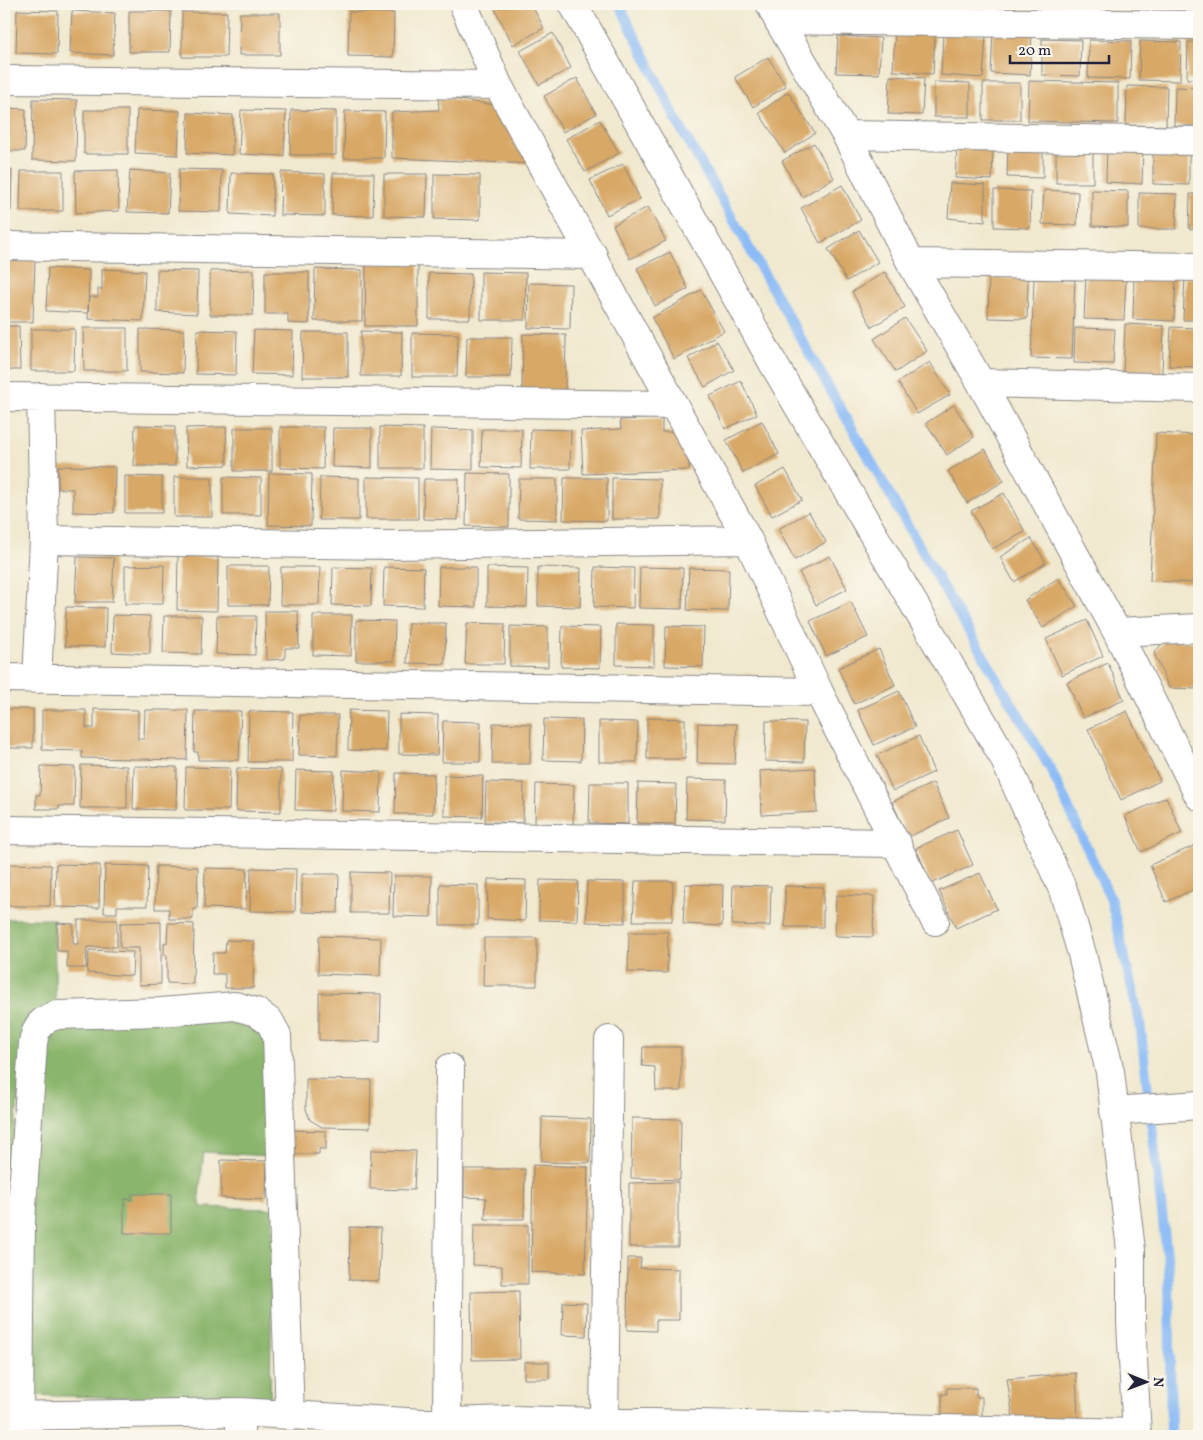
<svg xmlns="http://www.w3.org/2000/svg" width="1203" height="1440" font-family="Vollkorn,serif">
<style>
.forest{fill:#8ab56c;stroke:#566c54}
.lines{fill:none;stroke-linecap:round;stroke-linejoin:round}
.stream{stroke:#8bbbf6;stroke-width:10}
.building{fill:#d8a866}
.minor-casing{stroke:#898685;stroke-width:30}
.minor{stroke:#fff;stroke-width:28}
</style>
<rect width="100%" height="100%" fill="#fbf7ec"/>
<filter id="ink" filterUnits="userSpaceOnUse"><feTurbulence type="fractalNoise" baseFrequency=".02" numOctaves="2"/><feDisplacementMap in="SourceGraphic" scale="10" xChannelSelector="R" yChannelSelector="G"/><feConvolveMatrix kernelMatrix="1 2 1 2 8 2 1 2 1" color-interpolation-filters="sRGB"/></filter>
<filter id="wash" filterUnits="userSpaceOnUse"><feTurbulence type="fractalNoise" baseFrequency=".0096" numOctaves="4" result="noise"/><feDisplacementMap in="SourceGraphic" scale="20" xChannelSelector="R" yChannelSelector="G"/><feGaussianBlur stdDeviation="1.12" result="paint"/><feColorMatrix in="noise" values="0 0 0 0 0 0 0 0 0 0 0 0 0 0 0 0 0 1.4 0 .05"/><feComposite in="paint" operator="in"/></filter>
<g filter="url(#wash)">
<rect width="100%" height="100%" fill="#f0e9cf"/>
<!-- forest -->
<path class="forest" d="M4,919H54L56,1016L21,1077L10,1167H4Z
M154,1016L260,1022L269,1031L266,1156L204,1152L199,1196L201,1207L273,1209L270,1401L23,1395L37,1065L51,1030Z"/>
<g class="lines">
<!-- stream -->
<path class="stream" d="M619,4L679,125L945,591L1051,770L1111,900L1140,1023L1169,1273L1171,1436"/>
</g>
<g id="blocks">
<!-- building -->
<path class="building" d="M500,4H531L544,28L513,45L494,7Z
M17,10L58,11L57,54L16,53Z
M72,11L115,13L113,55L70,53Z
M129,11H171L170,52H129Z
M182,12H227L226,57H182Z
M349,12L394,13L393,57L348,56Z
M240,13H280V55H239Z
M993,31L1032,32L1030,75L991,73Z
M895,32L935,35L933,74L893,71Z
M553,33L571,68L539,85L520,51Z
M943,33L986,35L983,78L941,75Z
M838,36L881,38L879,74L836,73Z
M1042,39L1081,40L1080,76L1042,75Z
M1089,40L1131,41L1130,79L1088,78Z
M1140,41L1181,42L1180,81L1139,80Z
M1188,42H1199V79H1187Z
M768,57L786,86L753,107L735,77Z
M890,76L924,78L922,115L888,114Z
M577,78L596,114L563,132L544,96Z
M1029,81L1118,83V123L1028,121Z
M934,82L970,83V117H934Z
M983,83H1020V120H983Z
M1127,86L1167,87L1166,126L1126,125Z
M1175,87L1199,88V126H1174Z
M788,92L815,133L785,153L759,113Z
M438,97L496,105L532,164L392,158V112L439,110Z
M33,99L77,100L76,161L32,160Z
M4,108L26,109L25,151H4Z
M84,110H128V154H84Z
M137,110L180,111L178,155L135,153Z
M241,110L286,111L284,156L239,154Z
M291,110L336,111V155H290Z
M345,111L385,112L384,158H344Z
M188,113L233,115L232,155L187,153Z
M600,120L619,153L585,172L566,139Z
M814,143L834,178L802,197L782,161Z
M1107,143L1143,144L1142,184L1106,182Z
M957,145L993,147L992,180L955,178Z
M1008,146H1043V178L1007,177Z
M1056,147H1093V183H1056Z
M1153,147L1189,148V185L1153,184Z
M623,164L640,199L607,215L590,180Z
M179,169L222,170L221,212L178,211Z
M4,170H12L11,211H4Z
M118,170L119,211L76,213L75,171Z
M130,170L170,173L168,213L127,212Z
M21,171H63V211H20Z
M281,172L325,174V216L280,215Z
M231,173L273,174L272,216L230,214Z
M333,173H374L373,216L332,215Z
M384,174H427L426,217L384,216Z
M434,174L480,175V220L434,219Z
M950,183L985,185V222L948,218Z
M842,185L861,220L820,243L801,208Z
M994,190L1031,191L1030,228L994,227Z
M1044,190L1078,192L1077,225L1042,224Z
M1092,190L1128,191V227L1092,226Z
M1139,193L1177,194L1176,229H1139Z
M1190,194H1199V229H1189Z
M648,207L666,241L630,259L613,225Z
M859,230L878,262L847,281L828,249Z
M670,252L688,289L655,306L637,268Z
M4,259L35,260L33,322H4Z
M366,263L418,264V326H365Z
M48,268L89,270L88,313L46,311Z
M102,269L145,271L143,321L88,319L89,297H98V289H102Z
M315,269L362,270V321H314Z
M157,270L198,271L197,314L157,312Z
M254,270L253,315H210V271Z
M265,272H309V324L288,323V314H265Z
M481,272L526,273L525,320H481Z
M885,272L905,307L872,327L852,292Z
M429,273L471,274L470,319H429Z
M1134,275L1176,277L1174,321L1133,319Z
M1086,276L1126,278L1124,320L1084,319Z
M1185,277L1199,278V320H1183Z
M989,278L1028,279L1027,319L988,318Z
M1034,279L1075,280L1072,359L1031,358Z
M529,283L571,284L570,329L528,328Z
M701,290L724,331L674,359L652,318Z
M905,318L927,351L896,372L874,339Z
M1125,324L1164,326L1162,373L1123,372Z
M4,326H19L20,370H4Z
M1171,327L1199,328V367L1169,366Z
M83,328H127V371H84Z
M1075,328L1115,329L1113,364L1074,363Z
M31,329H75L74,371H31Z
M140,329L184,330L183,373L140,372Z
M197,330L237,331L236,375L196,374Z
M254,330L293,331L292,375L252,374Z
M361,331L402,332L401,376H361Z
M303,332H348V377H302Z
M412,333L458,334L457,377H412Z
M523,334L566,335L565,394H522Z
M467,337H512L511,377H466Z
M717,341L734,370L705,387L688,358Z
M930,362L950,395L917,414L898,382Z
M741,381L757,414L725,429L710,396Z
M954,405L974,437L947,455L926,423Z
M662,418V432H688L689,470L583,474L581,431L621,429L620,420Z
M762,421L779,454L743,473L726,440Z
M135,425L175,426V466H134Z
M226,427L227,465L187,466L186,428Z
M280,427H324L323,469L280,468Z
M380,427L423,428V468H380Z
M234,428H272V471H234Z
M333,428H372V468L332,467Z
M431,429L473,430V470L430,469Z
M482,429H522L521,468L481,467Z
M531,429L571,430L570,469H530Z
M1156,433L1199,435V583L1150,581Z
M985,449L1004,481L967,503L948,471Z
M58,466L115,467L114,513L73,512V489H58Z
M785,469L802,500L772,516L755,486Z
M269,473L312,474L311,526L268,525Z
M467,473L509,474V527L466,526Z
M125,476L162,477V513H125Z
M174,477H212V517H174Z
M223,477L261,478V515H223Z
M320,477L359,478V520H319Z
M366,477L418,478V519H366Z
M564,478H607V521L563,520Z
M612,478L660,479V519H612Z
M424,479H459L458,520L423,519Z
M519,479H557V520L518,519Z
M1004,493L1025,532L992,549L971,511Z
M809,512L826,542L795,560L778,529Z
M1031,538L1046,563L1014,582L1000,557Z
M178,556L218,557L217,611L177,610Z
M830,556L847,589L816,605L799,572Z
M77,557L114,558L112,602H75Z
M164,565L163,604H125V566Z
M228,566H269L268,605H228Z
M281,567H320L319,605H280Z
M333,567L372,568L371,606L332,605Z
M384,567L424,568L423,607L383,606Z
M439,567H476V607L438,606Z
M487,567L528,568L527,607L487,606Z
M538,567L581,568L580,607L538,606Z
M595,567L634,568L633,608L594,607Z
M640,567L683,568L682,609L639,608Z
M689,568L729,569L728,611L687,610Z
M1058,578L1077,606L1043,628L1025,600Z
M851,602L868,637L826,656L810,621Z
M66,607L106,608L105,647L65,646Z
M265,611H298L299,648H285V659L266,660Z
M113,615L150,616V654L112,652Z
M313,615H352L351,656L313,655Z
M164,616H202L201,654L163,653Z
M217,616H256L255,655L216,654Z
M356,620L395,621L394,661H356Z
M1087,620L1103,656L1062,675L1046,639Z
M408,623H446L445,664L407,663Z
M467,623L505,624L504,664H465Z
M616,624L654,625V666L616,665Z
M510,626L548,627V667L510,666Z
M562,626L601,627L600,668L561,667Z
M666,626L704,627L703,667L665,666Z
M1165,640L1199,642V689L1169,688L1154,653Z
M879,649L895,685L854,704L838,668Z
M1108,663L1124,700L1083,718L1067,682Z
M899,691L915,727L874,745L858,710Z
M4,709H33V748H4Z
M94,709L138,710V739H144L145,710H188L187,760L82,758V751L42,750V710H86V728H94Z
M349,710L387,711L386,751L348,750Z
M195,711H241L239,760H198V752H194Z
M249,711L293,712L292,762H248Z
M1127,711L1160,781L1121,800L1088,729Z
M399,714L438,715L437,755L399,754Z
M300,715H338L337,756L299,755Z
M647,718L685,719V759H647Z
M544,719L582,720L581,761L543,760Z
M443,721L481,722L480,762H442Z
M599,721L638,722L637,762H599Z
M766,721L805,722L804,762L765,761Z
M493,723L531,724L530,764H492Z
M698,723L737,724L735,764L697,763Z
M919,736L934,772L893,791L877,755Z
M81,765L127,766V808H80Z
M41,766L75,767L74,806H59V809H36V795H40Z
M134,766L177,767L176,810L133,809Z
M186,767L230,768L229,810H185Z
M237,768L281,769V812L236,811Z
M815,768L817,812L762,815L760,771Z
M296,770L334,771L333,811L295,810Z
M343,770L381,772L380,812L342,811Z
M396,773L434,774L433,814H395Z
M444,775L483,776L482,817L444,816Z
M687,779L726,780L725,820L686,819Z
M486,782L524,783L523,823L485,822Z
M590,783H628V824L589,823Z
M638,783L676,784L675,824L637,823Z
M933,783L949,818L908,837L892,802Z
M536,784L574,785L573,825L535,824Z
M1166,797L1182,833L1141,852L1125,816Z
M957,830L973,865L931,884L916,848Z
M1198,844L1199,887L1166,902L1150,865Z
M9,864L51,865L50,906H8Z
M56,864L100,865L99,908L55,907Z
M105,865L148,866L147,906H117V913H104Z
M156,866L198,867L197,909H193V919H169V909H155Z
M205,868L247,869L246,909L204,908Z
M251,868L296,869L295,912L250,911Z
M351,872L390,873L389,913H351Z
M980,873L997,909L956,928L939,891Z
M302,874H339L338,913L302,912Z
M394,876H432L431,917L393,916Z
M488,879L526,880L525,921L487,919Z
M540,880L578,881L577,921L539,920Z
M587,881L625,882V923L586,922Z
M635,881H673L672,921H633Z
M440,884L478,885V925H440Z
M685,884L723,885L722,926L683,924Z
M733,885L771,886L770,926L732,925Z
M785,886L823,887V927H785Z
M836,895L874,896L873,937L835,936Z
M78,920H117V947H87L86,968H67V951H57V923L73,924V944H78Z
M161,922V984L139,985V948H120V923Z
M168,923L194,924L193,984L167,983V955H164V943H167Z
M629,932H668L667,973L628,972Z
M319,936L381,938L380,976L318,974Z
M484,938H537V986H483Z
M226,940L254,941L253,988H225V974H212L213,953H225Z
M89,950L133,952L132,976L87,973Z
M319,993L381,994L380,1042L319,1040Z
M643,1047H681V1091H656L655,1067L642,1066Z
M306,1079L371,1080L370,1128L322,1127L310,1120L306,1109Z
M542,1117L591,1119L590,1163L541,1162Z
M632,1118L681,1119L680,1180L631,1178Z
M287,1130L326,1131V1149H319V1154H287Z
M371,1150L416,1151L414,1190L370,1189Z
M221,1160L267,1161L266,1200L221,1198Z
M533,1165L588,1167L585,1274L531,1272Z
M464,1169H525L524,1219H485L486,1198L464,1197Z
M678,1182V1247H629V1183Z
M132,1194H171V1233H124V1199L132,1200Z
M474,1225H528V1284H502V1266L473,1265Z
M350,1227L381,1228L379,1281L349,1280Z
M628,1258H641L640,1268L679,1269V1320H656V1331L627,1330Z
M519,1291L520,1359L472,1360L471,1292Z
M563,1302L587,1303L586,1336L562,1335Z
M524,1362H549V1379H524Z
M1076,1373L1078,1419L1014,1424L1007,1379Z
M947,1388H976V1397H982V1421H942V1394H947Z"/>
</g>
</g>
<g filter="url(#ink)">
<use href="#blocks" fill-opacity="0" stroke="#898685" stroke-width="1"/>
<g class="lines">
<!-- minor casing -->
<g class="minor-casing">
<path id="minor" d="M573,4L773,363L1004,758L1063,890L1082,954L1110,1072L1131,1250V1322L1137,1436
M770,4L778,20L846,135L911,263L981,383L1117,632L1199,796
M464,6L498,85L748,540L819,692L935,921
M778,20L1199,25
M4,80L498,85
M846,135L1199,141
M4,246L593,255
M911,263L1199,267
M981,383L1199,388
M4,397L674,405
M44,540L390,545L748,540
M1117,632L1199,628
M4,678L819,692
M37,679L44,540L41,397
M4,830L897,843
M1114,1111L1199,1105
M240,1412V1436
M4,1416L240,1412L423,1423L508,1420L1137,1433
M19,1416L21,1222L33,1043C36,1026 41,1019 58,1015L161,1012L235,1006L256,1012L270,1022L277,1036L290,1416
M447,1422L450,1068
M604,1422L609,1040"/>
</g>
<!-- minor -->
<use href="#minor" class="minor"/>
</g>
</g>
<!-- margin -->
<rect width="1203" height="1440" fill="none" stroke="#fbf7ec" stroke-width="20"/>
<!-- north arrow -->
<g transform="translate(1146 1382) rotate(91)" stroke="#fbf7ec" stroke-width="4" paint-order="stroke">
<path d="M0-4L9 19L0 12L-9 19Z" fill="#22223b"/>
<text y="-8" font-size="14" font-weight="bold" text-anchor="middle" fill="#22223b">N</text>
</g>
<!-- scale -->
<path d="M1010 55v8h99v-8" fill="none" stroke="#22223b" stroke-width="2.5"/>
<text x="1018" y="55" font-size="15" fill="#22223b" stroke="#fbf7ec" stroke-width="4" paint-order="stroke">20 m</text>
</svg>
